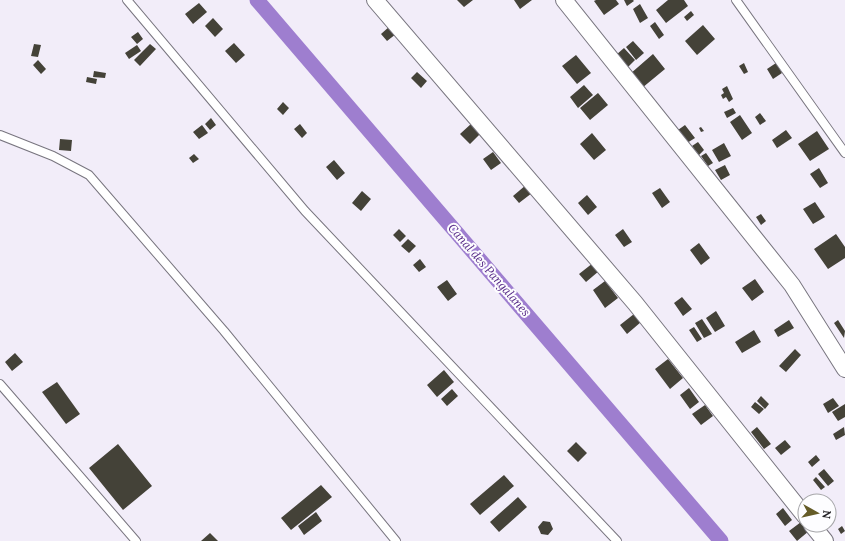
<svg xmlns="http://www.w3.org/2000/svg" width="845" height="541" font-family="Lora,serif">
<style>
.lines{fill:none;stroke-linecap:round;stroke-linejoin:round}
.canal{stroke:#9e7ecf;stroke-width:15}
.building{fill:#444238}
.service-casing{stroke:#78757f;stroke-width:10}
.minor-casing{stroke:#78757f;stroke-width:18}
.service{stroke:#fff;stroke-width:8}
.minor{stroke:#fff;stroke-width:16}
.labels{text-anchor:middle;stroke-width:4;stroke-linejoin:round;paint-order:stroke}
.water-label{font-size:12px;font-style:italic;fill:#542785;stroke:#fdfdff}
</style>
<rect width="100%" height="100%" fill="#f2edf9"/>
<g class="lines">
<!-- canal -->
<path class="canal" d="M257,0L721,541"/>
</g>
<!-- building -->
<path class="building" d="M457,0H473L464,7Z
M514,0H532L520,9Z
M596,0H616L619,4L604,15L594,1Z
M624,0H633L634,1L627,6Z
M668,0H684L688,6L666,23L656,10Z
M199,3L207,12L193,24L185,14Z
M640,4L648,18L640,23L633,9Z
M691,11L694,15L687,21L684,17Z
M213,18L223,29L215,37L205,26Z
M655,22L664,35L659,39L650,26Z
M703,25L715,39L697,55L685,41Z
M390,26L396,34L387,41L381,34Z
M138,32L143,39L137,44L131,37Z
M633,41L644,53L636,60L626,47Z
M234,43L245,55L236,63L225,51Z
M34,44L41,45L38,57L31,56Z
M150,44L156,49L140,66L134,60Z
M137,45L141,51L129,59L125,53Z
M624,48L635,60L627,68L616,55Z
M653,54L665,69L642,88L630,74Z
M576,55L591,73L577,84L562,66Z
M38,60L46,69L41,74L33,65Z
M744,63L748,72L744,74L739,66Z
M776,63L782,73L773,79L767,69Z
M94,71L106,73L105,78L93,77Z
M417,72L427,81L421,88L411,78Z
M87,77L97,79L96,84L86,82Z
M584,85L593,95L578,108L570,97Z
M727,86L733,99L729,102L726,97L723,99L721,95L724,93L722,89Z
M598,93L608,105L590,120L580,108Z
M283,102L289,108L283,115L277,109Z
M733,108L736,113L727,118L724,112Z
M760,113L766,121L760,125L755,117Z
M740,115L752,133L742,140L730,122Z
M211,118L216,125L210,130L205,124Z
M472,123L481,133L470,144L460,134Z
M300,124L307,133L302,138L294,129Z
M202,125L208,133L199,139L193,132Z
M685,125L695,138L687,143L678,130Z
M701,127L704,131L701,132L699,128Z
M786,130L792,138L777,148L772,140Z
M817,131L829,149L810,161L798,144Z
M592,133L606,150L594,160L580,144Z
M60,139L72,140L71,151L59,150Z
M698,142L704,150L699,155L692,146Z
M724,143L731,156L719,162L712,150Z
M493,152L501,163L491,170L483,159Z
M706,153L713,163L708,166L701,156Z
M194,154L199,159L193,163L189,158Z
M334,160L345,173L337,180L326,167Z
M725,165L730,175L721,180L715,170Z
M819,168L828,183L820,188L810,174Z
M526,185L532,193L519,203L513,196Z
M660,188L670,202L662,208L652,193Z
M362,191L371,199L361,211L352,203Z
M587,195L597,207L588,215L578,203Z
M815,202L825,217L813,224L803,209Z
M761,214L766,221L761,225L756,217Z
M399,229L406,236L400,242L393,235Z
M623,229L632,242L624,247L615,235Z
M836,234L845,247V258L828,269L814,249Z
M408,239L416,246L409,253L401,246Z
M699,243L710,258L701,265L690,250Z
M420,259L426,267L419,272L413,265Z
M593,263L599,271L586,282L579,274Z
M755,279L764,292L752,301L742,288Z
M447,280L457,294L448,301L437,287Z
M605,281L618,298L605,308L593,290Z
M682,297L692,309L683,316L674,303Z
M716,311L725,326L715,332L706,318Z
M634,314L641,322L627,334L620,325Z
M702,319L712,334L704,338L695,323Z
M789,320L794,328L778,337L774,330Z
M838,320L845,331L844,338L834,323Z
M694,327L702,339L697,342L689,330Z
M754,330L761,342L742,353L735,342Z
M795,349L801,355L786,372L779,366Z
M15,353L23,362L12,371L5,362Z
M668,359L683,378L670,389L655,369Z
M444,370L454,382L437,397L427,385Z
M57,382L80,414L66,424L42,392Z
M689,388L699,402L690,409L680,395Z
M452,389L458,396L447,406L441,399Z
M761,396L769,404L765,409L757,401Z
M833,398L839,406L828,413L823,404Z
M755,402L764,409L759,414L751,407Z
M845,404V417L838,421L832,412Z
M705,405L713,416L701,425L692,414Z
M757,427L771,444L764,449L751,432Z
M844,427L845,435L836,440L833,434Z
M785,440L791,447L781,455L775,448Z
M576,442L587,453L578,462L567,451Z
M118,444L152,486L123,510L89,468Z
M816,455L820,460L812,467L808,462Z
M824,469L834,481L828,486L818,474Z
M504,475L514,486L480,515L470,504Z
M816,477L825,487L821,490L813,480Z
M321,485L332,497L291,530L281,518Z
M518,497L527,507L499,532L490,522Z
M783,508L792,520L785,526L776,514Z
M316,512L322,521L304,535L298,526Z
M543,521L550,522L553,529L548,535L541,534L538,527Z
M801,522L809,531L797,541L789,531Z
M842,526L845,531L841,534L838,529Z
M210,533L218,541H201Z"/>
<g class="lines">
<!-- service casing -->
<g class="service-casing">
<path id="service" d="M127,0L305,211L617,541
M736,0L845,153
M0,135L53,156L89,175L224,331L396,541
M0,384L136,541"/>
</g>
<!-- minor casing -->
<g class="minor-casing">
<path id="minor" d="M375,0L635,303L805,516
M564,0L792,285L845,369
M812,525L825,541"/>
</g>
<!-- service -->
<use href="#service" class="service"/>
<!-- minor -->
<use href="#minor" class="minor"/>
</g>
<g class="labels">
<!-- water labels -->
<g class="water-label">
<text transform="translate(489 270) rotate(49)" y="4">Canal des Pangalanes</text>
</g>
</g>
<!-- north arrow -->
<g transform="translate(817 513) rotate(98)"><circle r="19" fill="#fdfdff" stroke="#a6a6a9"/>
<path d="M0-3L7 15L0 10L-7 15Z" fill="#645b27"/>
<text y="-6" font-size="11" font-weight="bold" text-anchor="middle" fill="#242327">N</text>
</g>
</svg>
